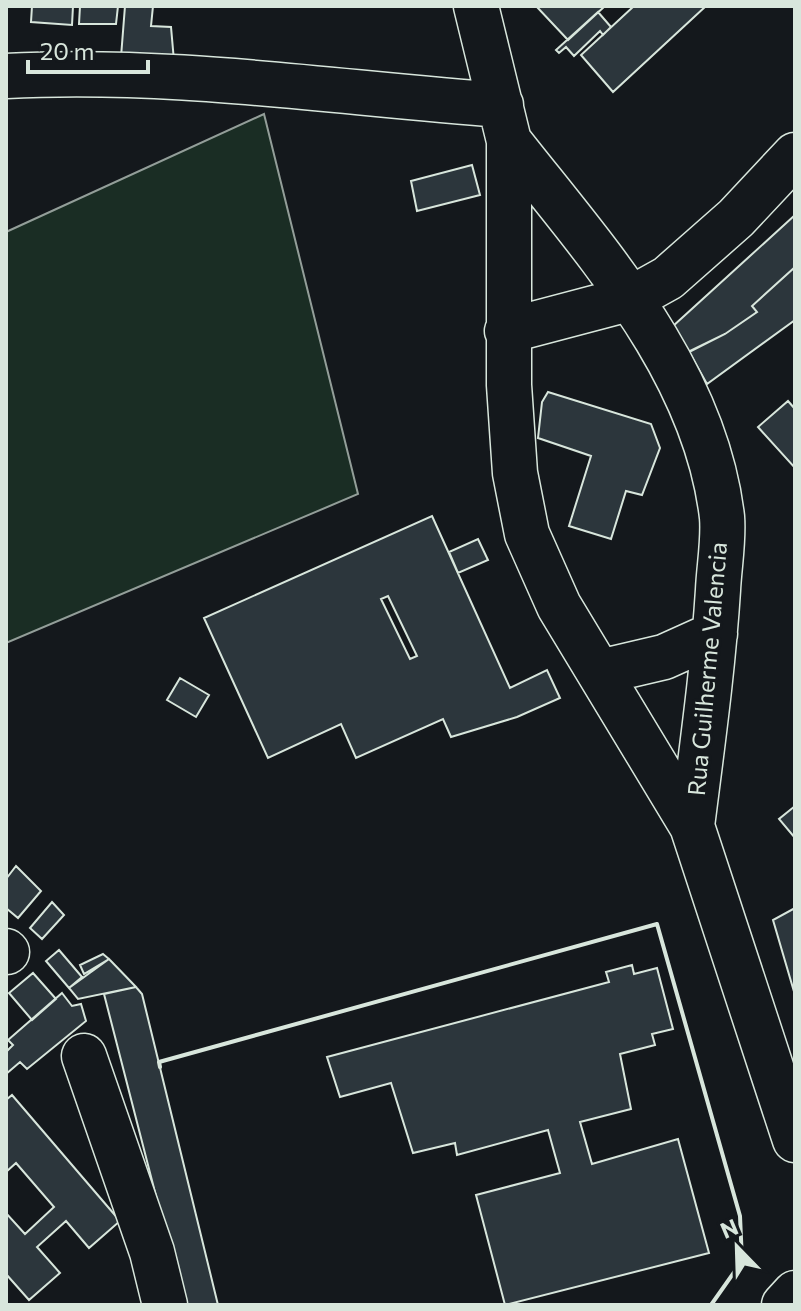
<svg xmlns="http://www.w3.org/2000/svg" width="801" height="1311" font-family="Commissioner,sans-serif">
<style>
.park{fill:#1a2d24;stroke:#939e99;stroke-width:2}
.building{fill:#2c363c;stroke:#d8e6dc;stroke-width:2;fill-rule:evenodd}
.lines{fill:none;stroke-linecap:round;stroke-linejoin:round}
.minor-casing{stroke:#d8e6dc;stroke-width:47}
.major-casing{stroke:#d8e6dc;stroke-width:47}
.minor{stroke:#14181c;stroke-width:44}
.major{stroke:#14181c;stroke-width:44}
.wall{stroke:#d8e6dc;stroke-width:4}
.labels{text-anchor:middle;stroke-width:6;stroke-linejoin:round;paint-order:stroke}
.street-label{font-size:24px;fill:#d8e6dc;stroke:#14181c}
</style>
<rect width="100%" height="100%" fill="#14181c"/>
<!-- park -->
<path class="park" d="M264,114L358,494L6,643V232Z"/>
<!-- building -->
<path class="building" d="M32,6H73L72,25L31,22Z
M80,6H118L116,24H79Z
M125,6H153L151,26L171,27L174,61L121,57Z
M536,6H605L568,40Z
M634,6H706L613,92L581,55Z
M598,12L611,27L603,35L600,31L574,56L566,47L559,53L556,50Z
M472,165L480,195L417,211L411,181Z
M795,215V267L752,306L757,312L725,334L686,353L672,327Z
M795,267V320L707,384L689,352L725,334L757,312L752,306Z
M548,392L651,424L660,448L642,495L626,491L611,539L569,526L591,456L538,438L542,402Z
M788,401L795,409V468L758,427Z
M432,516L510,688L547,670L560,698L517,717L451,737L443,719L356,758L341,724L268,758L204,618ZM388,596L417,656L410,659L381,599Z
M478,539L488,560L458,573L449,552Z
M180,678L209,695L196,717L167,700Z
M795,806V838L779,819Z
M16,866L41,891L18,918L6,908V879Z
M52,902L64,915L42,939L30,928Z
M795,908V995L773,920Z
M59,950L82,977L69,988L46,961Z
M103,954L109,959L84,974L80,965Z
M109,959L136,987L78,999L69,988Z
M632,965L634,974L657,968L673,1029L652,1034L655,1045L620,1054L631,1109L580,1122L592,1164L678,1139L709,1253L505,1305L476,1195L560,1173L548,1130L457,1155L455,1143L413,1153L391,1083L340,1097L327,1057L609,982L606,972Z
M33,973L56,999L32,1020L9,993Z
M136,987L142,994L218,1305H184L104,994Z
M62,993L72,1006L81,1004L86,1021L27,1069L20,1062L6,1074V1052L13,1045L8,1040Z
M12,1095L120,1221L89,1248L66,1221L37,1247L60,1273L29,1300L6,1274V1213L25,1234L54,1207L16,1163L6,1172V1100Z"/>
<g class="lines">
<!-- minor casing -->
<g class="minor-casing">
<path id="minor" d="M476,6L509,141V385L515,473L527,534L559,606L692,826L795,1140
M6,76C172,67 336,93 501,105
M509,141C596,252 705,370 722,517C724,540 719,567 718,590C713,669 702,747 692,826
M507,331L632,298L668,278L736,218L795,155
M600,672L664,657L715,634
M6,951L7,952
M84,1056L152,1252L165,1305"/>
</g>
<!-- major casing -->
<g class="major-casing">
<path id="major" d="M784,1305L795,1293"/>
</g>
<!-- minor -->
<use href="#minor" class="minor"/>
<!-- major -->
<use href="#major" class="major"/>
<!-- wall -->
<path class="wall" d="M160,1067L159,1062L657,924L740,1216L742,1261L711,1305"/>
</g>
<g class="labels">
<!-- street labels -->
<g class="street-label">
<text transform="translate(708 669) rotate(-85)" y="8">Rua Guilherme Valencia</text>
</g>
</g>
<!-- border -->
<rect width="801" height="1311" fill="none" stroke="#d8e6dc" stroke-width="16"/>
<!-- north arrow -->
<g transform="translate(737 1247) rotate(337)" stroke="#14181c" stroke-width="6" paint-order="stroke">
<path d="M0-6L14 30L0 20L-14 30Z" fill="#d8e6dc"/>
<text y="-12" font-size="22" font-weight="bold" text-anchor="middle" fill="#d8e6dc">N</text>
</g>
<!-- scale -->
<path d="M28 60v12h120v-12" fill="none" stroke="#d8e6dc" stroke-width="4"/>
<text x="40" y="60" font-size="24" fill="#d8e6dc" stroke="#14181c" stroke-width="6" paint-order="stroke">20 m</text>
</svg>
